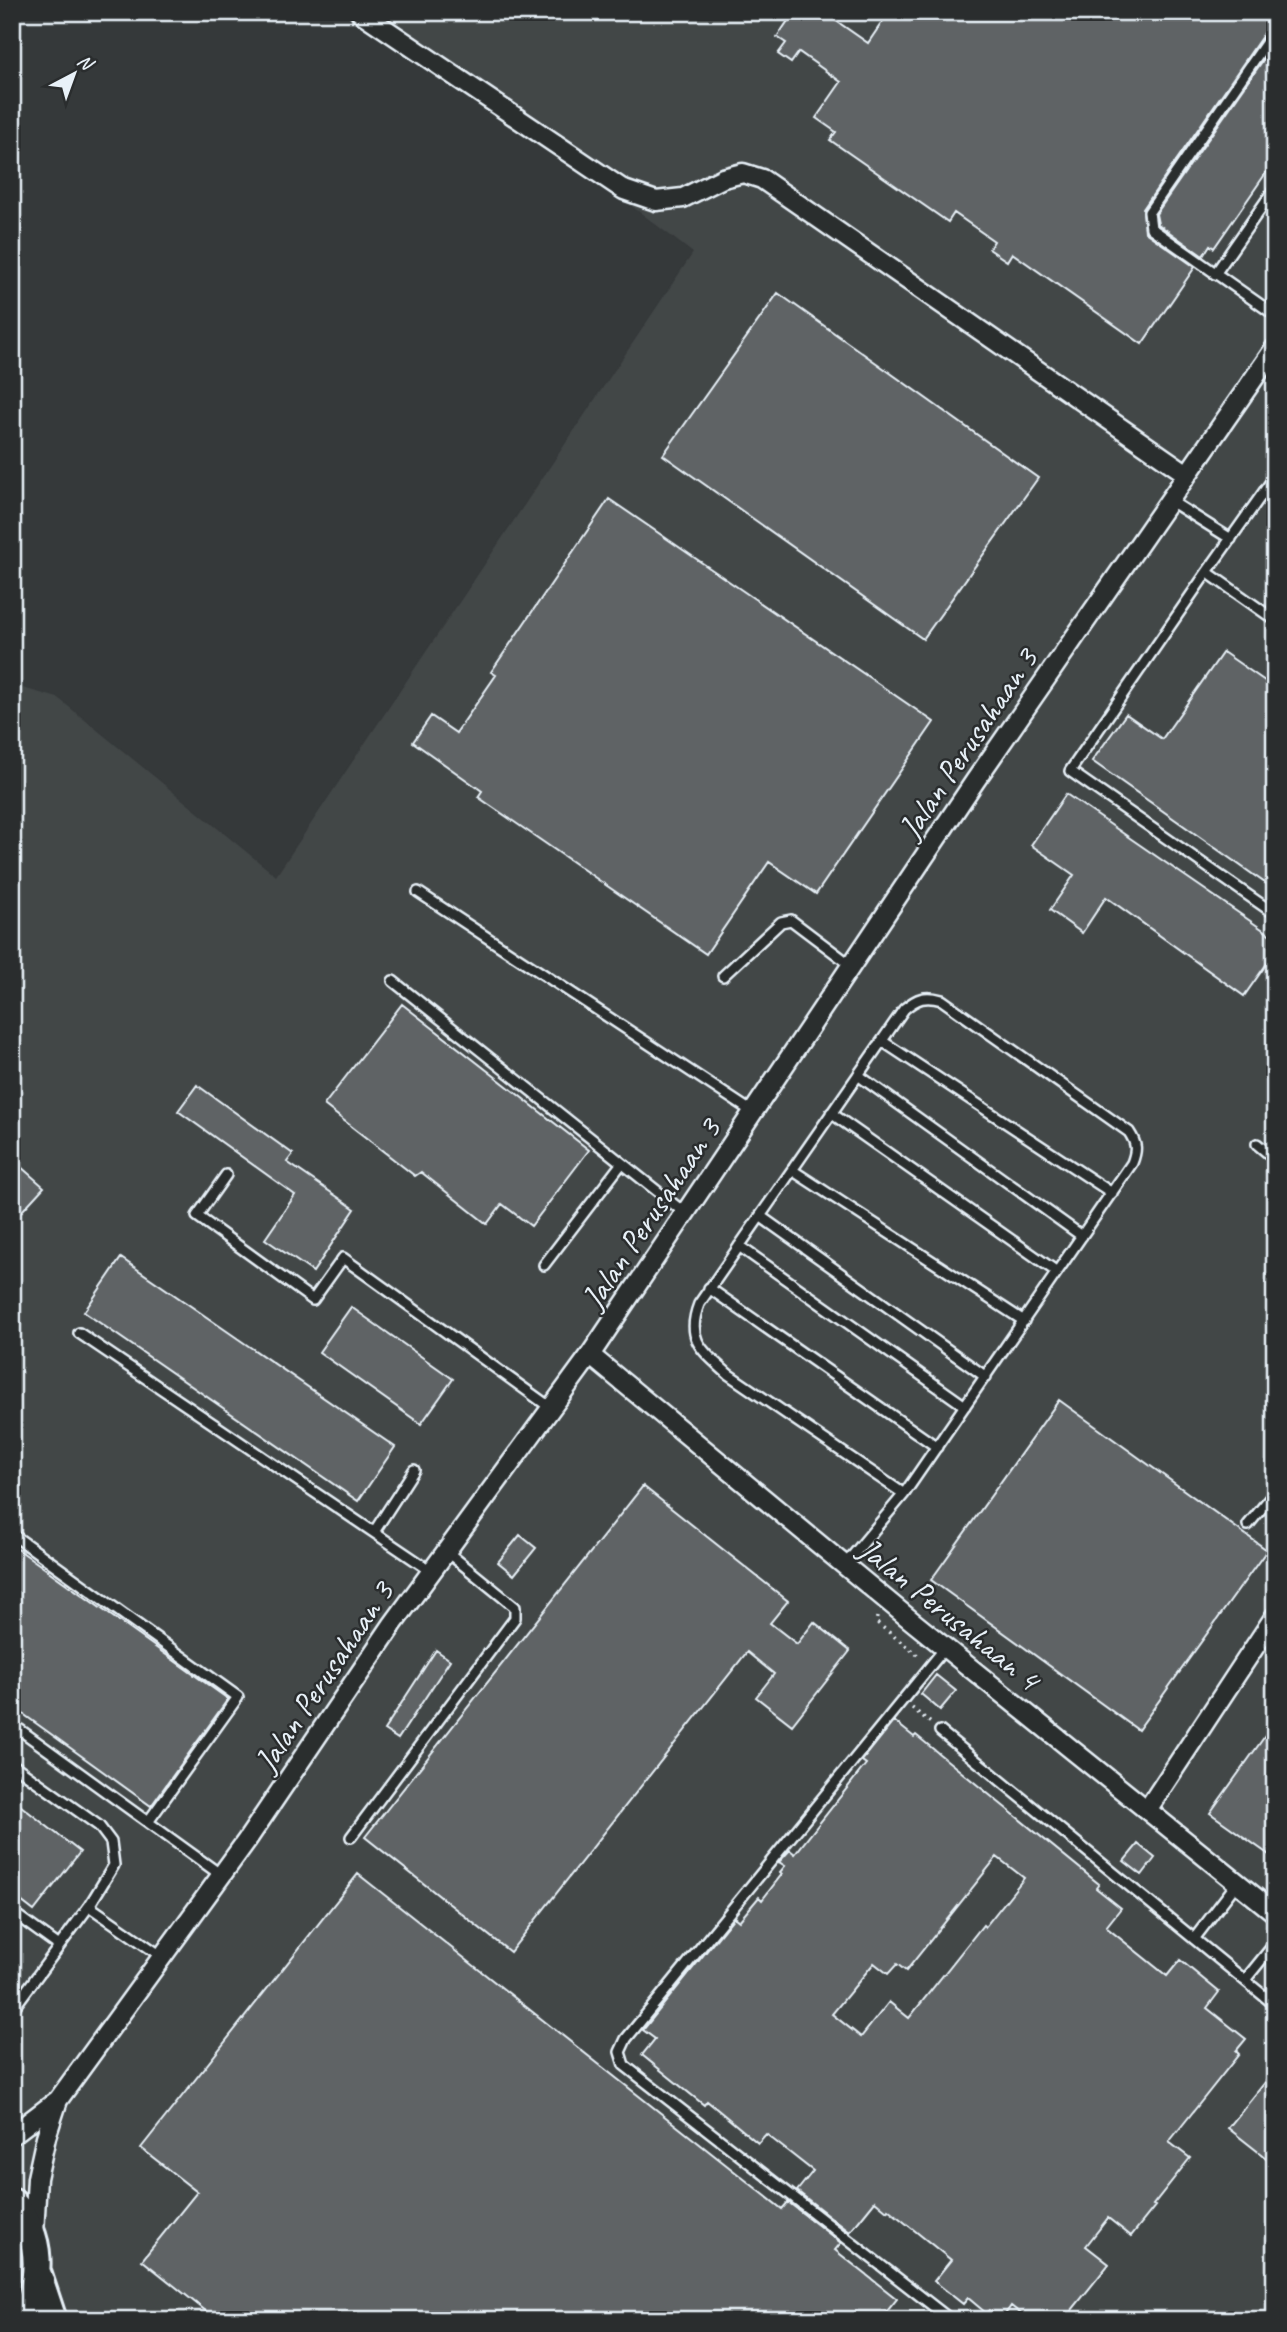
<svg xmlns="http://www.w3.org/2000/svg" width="1287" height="2332" font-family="Caveat,sans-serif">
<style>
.built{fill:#424647}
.building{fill:#5f6365;stroke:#e8f1f8;stroke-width:2;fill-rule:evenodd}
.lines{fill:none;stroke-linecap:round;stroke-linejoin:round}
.service-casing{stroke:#e8f1f8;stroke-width:14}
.minor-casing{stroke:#e8f1f8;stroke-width:23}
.primary-casing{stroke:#e8f1f8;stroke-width:32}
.path{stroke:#e8f1f8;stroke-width:3.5;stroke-dasharray:2 5;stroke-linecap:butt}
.service{stroke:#2a2d2e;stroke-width:9}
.minor{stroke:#2a2d2e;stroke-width:18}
.primary{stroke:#2a2d2e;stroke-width:26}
.labels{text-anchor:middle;stroke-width:5;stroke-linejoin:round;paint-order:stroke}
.street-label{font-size:33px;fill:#e8f1f8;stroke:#2a2d2e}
</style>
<rect width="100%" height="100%" fill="#35393a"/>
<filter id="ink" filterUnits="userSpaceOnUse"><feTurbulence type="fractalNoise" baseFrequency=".0143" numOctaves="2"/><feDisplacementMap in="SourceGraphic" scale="14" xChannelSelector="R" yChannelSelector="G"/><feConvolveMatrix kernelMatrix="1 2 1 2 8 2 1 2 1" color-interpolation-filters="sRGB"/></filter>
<g filter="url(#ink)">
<!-- built -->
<path class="built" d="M395,12H1275V2320H12V685L58,698L276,876L693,253L389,20Z"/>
<!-- building -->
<path class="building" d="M794,12H841L835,20L868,43L889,12H1275V23L1269,26L1143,209L1145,232L1195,267L1142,344L1012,253L1007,261L989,249L994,241L954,213L948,222L830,140L836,132L816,118L841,82L799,52L791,63L778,54L786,43L777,37Z
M1275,43V160L1214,248L1210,245L1203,256L1158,224L1156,214Z
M778,293L1038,478L923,639L663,455Z
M609,499L934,722L816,894L769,862L706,954L478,797L482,791L413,742L431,716L456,733L496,675L491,672Z
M1223,652L1275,688V890L1092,761L1126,714L1162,739Z
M1066,794L1275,938V952L1244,996L1106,897L1082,933L1050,910L1074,875L1031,845Z
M402,1004L589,1150L531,1226L502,1204L487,1224L421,1172L415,1176L324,1105Z
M197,1085L293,1154L287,1162L355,1209L313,1272L265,1239L295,1195L178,1111Z
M12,1159L44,1187L12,1222Z
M121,1258L395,1447L358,1501L84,1312Z
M351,1307L453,1379L421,1424L319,1352Z
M1059,1400L1267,1550L1138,1730L931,1580Z
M643,1486L788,1601L770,1623L797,1644L814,1622L850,1651L792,1725L756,1697L774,1674L747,1652L510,1952L365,1837Z
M520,1535L536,1548L514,1575L498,1562Z
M12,1545L228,1699L151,1806L12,1706Z
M436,1650L450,1660L398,1739L384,1730Z
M936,1675L956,1691L940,1710L921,1694Z
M894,1721L914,1737L916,1735L1099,1884L1096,1888L1121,1908L1106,1927L1167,1976L1180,1960L1219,1992L1207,2008L1246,2039L1236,2051L1239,2054L1169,2142L1190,2158L1153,2205L1155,2206L1131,2236L1108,2218L1086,2246L1109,2264L1064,2320H1029L1011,2306L1001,2320L989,2310L986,2313L968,2298L963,2304L934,2281L951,2260L888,2209L887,2211L875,2201L850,2232L797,2191L813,2171L766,2134L758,2143L707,2101L704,2105L642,2055L655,2039L643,2030L734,1917L739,1921L759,1897L762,1900L782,1874L780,1872L785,1866L779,1862L790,1850L795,1854L866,1764L862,1761ZM997,1857L1024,1878L985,1927L983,1925L909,2018L889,2002L861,2037L832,2014L874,1963L888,1974L897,1964L906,1971Z
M1275,1722V1859L1210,1813Z
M12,1799L80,1852L34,1911L12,1894Z
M1138,1844L1155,1858L1142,1875L1124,1861Z
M358,1874L782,2209L788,2202L841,2243L835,2250L897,2299L880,2320H217L142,2260L197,2192L141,2148Z
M1275,2070V2165L1228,2128Z"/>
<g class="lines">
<!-- service casing -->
<g class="service-casing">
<path id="service" d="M1275,30L1149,212L1151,228L1275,315
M1215,274L1275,188
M1169,500L1231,539
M1207,572L1275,476
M1275,620L1207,572L1070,771L1275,914
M418,892L754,1113
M723,976L781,922L791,920L852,966
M393,981L686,1214
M882,1041L1112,1193
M858,1075L1082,1236
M831,1113L1057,1272
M1257,1144L1275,1159
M792,1170L1024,1321
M226,1175L197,1216L313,1300L343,1258L551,1408
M760,1216L986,1377
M739,1246L965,1406
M544,1265L622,1163
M709,1288L937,1447
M79,1333L431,1571
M1248,1525L1275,1492
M374,1532L414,1470
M12,1534L238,1697L148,1822
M844,1566L904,1494L1132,1163C1137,1150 1137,1144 1129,1132L942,1000C925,995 917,998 904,1009L699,1304C685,1340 703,1351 728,1374L904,1494
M945,1648L626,2039L620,2052L624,2065L951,2320
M12,1724L221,1875
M940,1731L1275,2005
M12,1764L99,1826L111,1842L114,1865L89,1906
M351,1837L515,1618V1607L446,1551
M12,1912L59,1946
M1194,1939L1237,1883
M1245,1980L1275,1943
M12,2010L89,1906L161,1956"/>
</g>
<!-- minor casing -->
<g class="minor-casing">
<path id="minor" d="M360,12L624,190L656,201L683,198L723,178L743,173L762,179L1187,474
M590,1355L912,1621L1275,1913
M1147,1810L1275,1616
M12,2135L58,2100L247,1840L393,1624L590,1355L975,781L1275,348
M34,2234L37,2178L46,2137L58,2100"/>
</g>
<!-- primary casing -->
<g class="primary-casing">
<path id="primary" d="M12,2202C44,2237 42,2279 22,2320
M38,2275L53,2320"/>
</g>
<!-- path -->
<path class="path" d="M868,1556L899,1584
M877,1617L876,1622L920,1657
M912,1708L931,1723"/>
<!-- service -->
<use href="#service" class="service"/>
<!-- minor -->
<use href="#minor" class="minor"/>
<!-- primary -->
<use href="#primary" class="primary"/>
</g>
</g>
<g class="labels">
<!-- street labels -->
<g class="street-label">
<text transform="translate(967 743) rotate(-56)" y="12">Jalan Perusahaan 3</text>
<text transform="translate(650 1213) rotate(-56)" y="12">Jalan Perusahaan 3</text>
<text transform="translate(950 1613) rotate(39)" y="12">Jalan Perusahaan 4</text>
<text transform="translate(323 1676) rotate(-56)" y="12">Jalan Perusahaan 3</text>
</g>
</g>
<!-- margin -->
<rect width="1287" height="2332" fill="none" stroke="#2a2d2e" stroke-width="42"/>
<rect x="21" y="21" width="1245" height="2290" fill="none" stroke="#e8f1f8" stroke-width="2.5" filter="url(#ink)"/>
<!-- north arrow -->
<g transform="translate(74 74) rotate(41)" stroke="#2a2d2e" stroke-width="5" paint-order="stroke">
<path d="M0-5L12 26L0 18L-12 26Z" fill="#e8f1f8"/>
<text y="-10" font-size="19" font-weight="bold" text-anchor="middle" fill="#e8f1f8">N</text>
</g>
</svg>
